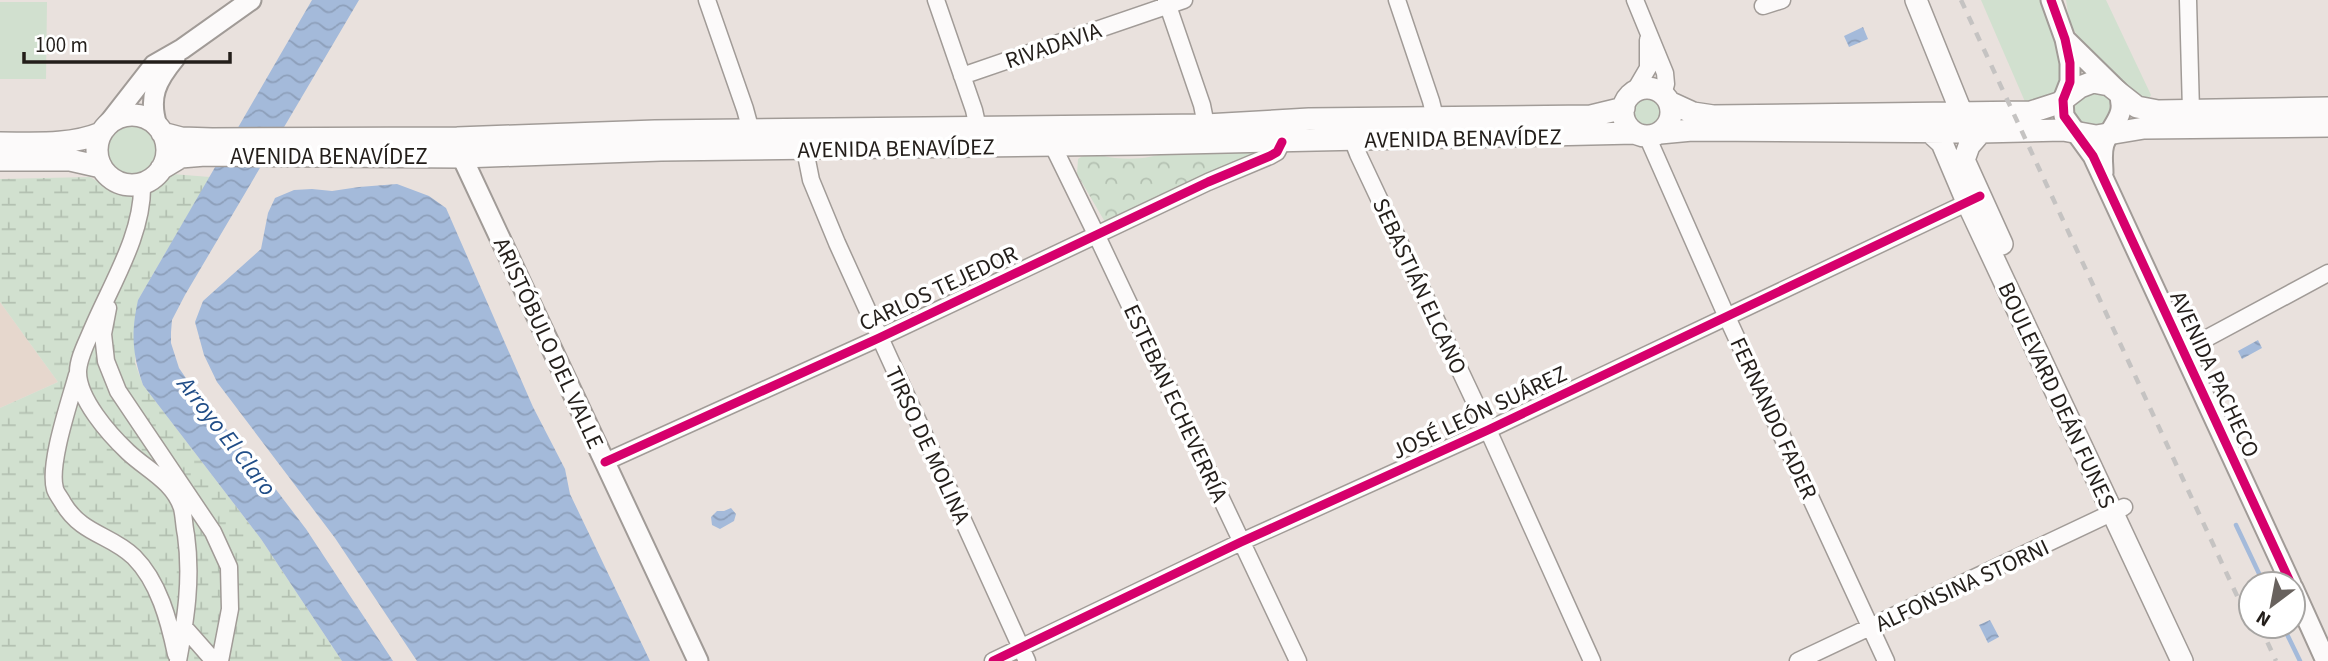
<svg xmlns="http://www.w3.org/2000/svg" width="2328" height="661" font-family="'Source Sans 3',sans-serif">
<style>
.built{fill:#e6d7cd}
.grass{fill:#d1e0cf}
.forest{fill:url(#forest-crowns)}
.wetland{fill:url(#wetland-marsh)}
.water{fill:url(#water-waves)}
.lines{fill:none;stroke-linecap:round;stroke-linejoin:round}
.stream{stroke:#a4bada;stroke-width:4.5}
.minor-casing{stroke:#a19b97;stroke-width:19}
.tertiary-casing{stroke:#a19b97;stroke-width:23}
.secondary-casing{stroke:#a19b97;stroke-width:24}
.minor{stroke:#fcfafa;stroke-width:16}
.tertiary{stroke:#fcfafa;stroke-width:19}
.secondary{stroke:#fcfafa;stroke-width:21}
.rail{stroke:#c5c3c2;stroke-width:4.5;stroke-dasharray:9 9;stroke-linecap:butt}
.cycleway-casing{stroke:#fff;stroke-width:13}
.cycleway{stroke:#d6006c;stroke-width:9}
.labels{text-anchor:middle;stroke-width:7;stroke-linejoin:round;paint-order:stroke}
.street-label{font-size:23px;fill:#231e1a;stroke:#fff}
.water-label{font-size:24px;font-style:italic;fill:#204d87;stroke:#fff}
</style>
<defs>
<pattern id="forest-crowns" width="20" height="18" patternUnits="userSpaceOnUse" patternTransform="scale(1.75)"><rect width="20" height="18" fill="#d1e0cf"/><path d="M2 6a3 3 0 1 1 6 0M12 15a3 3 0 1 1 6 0" fill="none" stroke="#b3c0b1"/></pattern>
<pattern id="wetland-marsh" width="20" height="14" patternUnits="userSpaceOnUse" patternTransform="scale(1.75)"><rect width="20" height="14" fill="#d1e0cf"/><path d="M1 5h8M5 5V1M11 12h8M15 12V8" fill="none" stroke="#b3c0b1"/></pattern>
<pattern id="water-waves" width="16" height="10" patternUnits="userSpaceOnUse" patternTransform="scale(1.75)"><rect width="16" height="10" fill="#a4bada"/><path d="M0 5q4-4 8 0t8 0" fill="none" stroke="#8d9fba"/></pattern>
</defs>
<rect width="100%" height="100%" fill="#e9e1dd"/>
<!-- built -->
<path class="built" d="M0,302L58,382L0,408Z"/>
<!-- grass -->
<path class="grass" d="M1981,0H2044L2064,62L2057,91L2052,99L2026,104Z
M2066,0H2106L2151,95L2148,100C2126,93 2087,53 2075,32C2069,23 2068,11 2066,0Z
M0,2H47L46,79H0Z
M2089,88L2113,97L2110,123L2090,128C2067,114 2072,105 2089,88Z
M1627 111a19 19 0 1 1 38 0a19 19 0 1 1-38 0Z
M106 148a26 26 0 1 1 52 0a26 26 0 1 1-52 0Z"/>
<!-- forest -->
<path class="forest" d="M1171,151H1257L1254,156L1105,222L1077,174L1078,159C1094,148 1099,157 1115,158C1135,160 1152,158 1171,151Z"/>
<!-- wetland -->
<path class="wetland" d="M172,174L210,177L138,300L135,363L143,385L261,539L342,661H0V408L58,382L0,302V179L90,177L114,191L127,195L146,192L159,185L165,178Z"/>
<!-- water -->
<path class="water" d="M312,0H359L185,295L172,320L171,332V343L179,368L194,390L271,483L306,529L393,661H342L261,539L143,385C132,353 131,333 138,300Z
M1863,27L1868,39L1849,47L1844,36Z
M397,184L429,196L446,208L533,407L565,469L570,494L650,661H417L335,538L217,382L204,355L195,322L203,301L261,249L268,213L275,198L294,190L312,189L332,191L359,187Z
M2258,340L2262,348L2242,359L2238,351Z
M731,508L736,514L734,521L720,529L712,525L711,517L717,511H724Z
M1990,620L1999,637L1988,643L1979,625Z"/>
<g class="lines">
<!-- stream -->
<path class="stream" d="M2236,525L2264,584
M2283,626L2300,661"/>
<!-- minor casing -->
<g class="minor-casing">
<path id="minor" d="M707,0L745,109L751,131
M936,0L974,110L978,128
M1166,0L1202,105L1206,125
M1397,0L1431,101L1435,117
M1635,0L1665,73L1666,84L1663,94
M2188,0L2191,111
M1763,6L1782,0
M962,76L1184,0
M1634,92L1648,68V40
M1647,136L1726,315L1886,661
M1353,141L1358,154L1488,430L1592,661
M1053,146L1096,234L1298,661
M805,150L811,180L837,243L1027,661
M142,183C144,234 110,286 91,332C86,344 78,359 78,372C78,399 109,434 128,452C147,470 173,481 182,508C184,516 184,526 186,535C192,578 186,618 178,661
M108,308L103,334L106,361L118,391L213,532L229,567L230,609L220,661
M2183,351L2328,273
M77,375C70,401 48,464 55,489C56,493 61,499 63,503C82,535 110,534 134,557C159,582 169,621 176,654
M605,462L879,338L1208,182L1270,156L1277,152L1282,142
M184,627L214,661
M993,661L1241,542L1488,430L1975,199
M1798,661L2124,507"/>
</g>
<!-- tertiary casing -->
<g class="tertiary-casing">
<path id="tertiary" d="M2051,0L2065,39L2070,63V82L2063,100L2064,116L2093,156L2291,584
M2065,39L2118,91C2128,116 2112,123 2104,144C2101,154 2103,163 2103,173
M108,124L154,65L182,49L251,0
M157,126C148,97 156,81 175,58
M459,144L462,157L698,661
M2293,588L2326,661"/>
</g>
<!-- secondary casing -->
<g class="secondary-casing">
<path id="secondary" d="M1916,0L1962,114
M1623 112a24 24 0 1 1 48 0a24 24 0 1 1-48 0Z
M1669,102L1693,113L1713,116L2031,112L2059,103L2080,87L2093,82L2109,85L2137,107L2158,111L2328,108
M97 150a35 35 0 1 1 70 0a35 35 0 1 1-70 0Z
M1930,132L1942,143L1967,202L2182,661
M1981,132L1969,146L1964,160L2002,244
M162,133L181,138L212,139L457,138L655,131L1206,125L1309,119L1591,116L1624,108
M1660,133L1692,130L1981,132L2063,130L2096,136L2144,128L2328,126
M0,143C34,143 69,146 101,133
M0,160H70L101,167
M161,169L181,157L205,155L462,157L661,150L1139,144L1635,133"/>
</g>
<!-- minor -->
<use href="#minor" class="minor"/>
<!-- tertiary -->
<use href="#tertiary" class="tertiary"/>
<!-- secondary -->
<use href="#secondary" class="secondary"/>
<!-- rail -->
<path class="rail" d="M1961,0L2251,626
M2260,626L2276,661"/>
<!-- cycleway casing -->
<g class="cycleway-casing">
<path id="cycleway" d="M2051,0L2065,39L2070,63V82L2063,100L2064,116L2093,156L2291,584
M605,462L879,338L1208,182L1270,156L1277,152L1282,142
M993,661L1241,542L1488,430L1980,196"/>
</g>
<!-- cycleway -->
<use href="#cycleway" class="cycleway"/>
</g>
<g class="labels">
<!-- street labels -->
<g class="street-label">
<text transform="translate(1053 45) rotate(-19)" y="8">RIVADAVIA</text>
<text transform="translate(1463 138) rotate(-1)" y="8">AVENIDA BENAVÍDEZ</text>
<text transform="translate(896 148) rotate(-1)" y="8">AVENIDA BENAVÍDEZ</text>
<text x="329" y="164">AVENIDA BENAVÍDEZ</text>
<text transform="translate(1420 286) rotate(65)" y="8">SEBASTIÁN ELCANO</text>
<text transform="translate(938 288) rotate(-25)" y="8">CARLOS TEJEDOR</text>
<text transform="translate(549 343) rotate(65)" y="8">ARISTÓBULO DEL VALLE</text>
<text transform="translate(2215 374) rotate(65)" y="8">AVENIDA PACHECO</text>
<text transform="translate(2057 395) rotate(65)" y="8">BOULEVARD DEÁN FUNES</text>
<text transform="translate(1176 403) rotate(65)" y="8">ESTEBAN ECHEVERRÍA</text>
<text transform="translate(1479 412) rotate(-25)" y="8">JOSÉ LEÓN SUÁREZ</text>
<text transform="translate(1774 418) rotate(65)" y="8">FERNANDO FADER</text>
<text transform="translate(928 445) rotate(65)" y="8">TIRSO DE MOLINA</text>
<text transform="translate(1962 585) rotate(-25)" y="8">ALFONSINA STORNI</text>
</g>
<!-- water labels -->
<g class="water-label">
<text transform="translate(227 436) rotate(52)" y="8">Arroyo El Claro</text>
</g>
</g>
<!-- north arrow -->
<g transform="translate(2272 605) rotate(212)"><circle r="33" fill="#ffffff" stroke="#a7a5a3" stroke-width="2"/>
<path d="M0-5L12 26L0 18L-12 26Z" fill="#68625e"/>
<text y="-10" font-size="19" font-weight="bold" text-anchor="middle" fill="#231e1a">N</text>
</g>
<!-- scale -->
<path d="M24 52v10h206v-10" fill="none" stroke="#231e1a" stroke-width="3.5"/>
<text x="35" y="52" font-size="21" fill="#231e1a" stroke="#ffffff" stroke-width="5" paint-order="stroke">100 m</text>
</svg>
